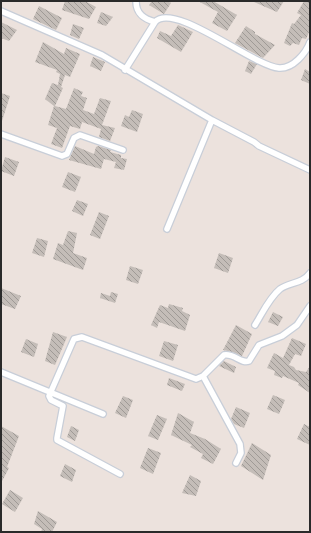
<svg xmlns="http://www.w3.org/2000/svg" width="311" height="533" font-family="Arial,sans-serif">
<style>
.building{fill:url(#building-back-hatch)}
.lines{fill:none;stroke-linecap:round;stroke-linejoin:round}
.minor-casing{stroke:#c8ced8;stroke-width:8}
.minor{stroke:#fff;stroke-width:5.5}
</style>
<defs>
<pattern id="building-back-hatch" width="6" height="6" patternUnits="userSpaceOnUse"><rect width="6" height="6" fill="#c4bdb8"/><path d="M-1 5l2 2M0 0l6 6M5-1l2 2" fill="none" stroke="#9f9a96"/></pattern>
</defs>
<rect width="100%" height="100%" fill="#ece2dd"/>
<!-- building -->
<path class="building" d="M65,1H85L96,7L89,19L62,10Z
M152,1H167L171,3L164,14L149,5Z
M198,1H213L237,15L227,31L212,23L218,12Z
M252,1H284L277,12Z
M304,1H310V30L306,39L302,38L299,45L293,43L290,46L284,43L292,23L294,24L301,15L297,13Z
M39,6L62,18L56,30L33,19Z
M101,12L113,17L106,26L97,23Z
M1,22L17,30L9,41L1,38Z
M73,24L84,28L79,39L70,35Z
M178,25L193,32L181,52L157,38L160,31L171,36Z
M246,26L255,32V34L275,45L263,58L235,43Z
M43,42L64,54L66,48L80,54L70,77L65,75L61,87L63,88L55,106L66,109L74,88L83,92L81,96L87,98L83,110L94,114L100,98L111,101L102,125L115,128L110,141L99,137L101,129L82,122L80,129L70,126L62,148L51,144L57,128L48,125L54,106L45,99L52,83L58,85L60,74L56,72L57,70L35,62Z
M93,57L105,62L101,71L90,66Z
M249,61L257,64L251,74L245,71Z
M305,69L310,72V84L301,80Z
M1,93L10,96L2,121H1Z
M132,110L143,114L137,132L121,126L125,115L129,117Z
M75,146L94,154L96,147L98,146L111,150L110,152L121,155V158L127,159L124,170L114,168L116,162L104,159L101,169L69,160Z
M5,157L19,162L14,176L1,171Z
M68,172L81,177L75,192L62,187Z
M77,200L88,204L83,216L72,211Z
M99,212L109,216L100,239L90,235Z
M68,231L77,233L73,253L87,258L83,270L53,259L58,243L63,245Z
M37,238L48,241L44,257L32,253Z
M219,253L233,258L228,273L214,268Z
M130,266L143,270L138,284L126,280Z
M1,288L21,296L15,309L1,304Z
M111,292L118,294L115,303L100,298L101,293L110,296Z
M169,304L183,308L182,311L190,315L185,331L159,322L157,328L151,325L160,305L168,308Z
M273,312L283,317L278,326L268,322Z
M236,325L252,334L242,356L232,352L223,350Z
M53,332L67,337L55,365L45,361Z
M292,338L306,344L301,356L295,354L289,365L294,367L296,370L306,372L310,366V393L298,385L299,383L283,376L282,378L274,375L275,371L267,368L274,353L283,358Z
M26,339L38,344L34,357L21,352Z
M164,341L178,345L173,361L159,356Z
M224,361L236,367L234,373L219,366Z
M169,378L185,384L182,391L167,385Z
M273,395L285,400L279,414L267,409Z
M123,396L133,400L126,418L115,413Z
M236,407L250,413L244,428L234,424L231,419Z
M178,413L194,422L190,433L205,439L221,449L213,464L201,458L203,454L190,447L192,445L171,435Z
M157,415L167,419L158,440L148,436Z
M304,424L310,427V445L297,439Z
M1,426L19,436L7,467L9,468L1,483Z
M71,426L79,430L75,441L67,437Z
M252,443L271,455L263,480L241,466Z
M148,448L161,453L153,474L140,468Z
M65,464L76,470L72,482L60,476Z
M190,475L201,481L196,496L182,493Z
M10,490L23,498L15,512L2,504Z
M38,511L57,522L52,532H41L42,529L34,524Z"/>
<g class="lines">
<!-- minor casing -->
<g class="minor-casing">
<path id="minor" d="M1,11L102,55L212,120L254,142L259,146L310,170
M155,22C174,1 253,66 279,68C293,69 306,53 310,42
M125,70L155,22C144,19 136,14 136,1
M1,134L62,156L67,154L74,138L80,135L123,150
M167,229L212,120
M255,325C262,314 269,298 280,289C290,282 302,284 310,273
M1,372L103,414
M203,376L240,444L241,453L236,463
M120,474L57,440V438L63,406L51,400L49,396L74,339L82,337L196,379L203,376L224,355C234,353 241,364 249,361L259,345L282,336L297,325L310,306"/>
</g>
<!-- minor -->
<use href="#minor" class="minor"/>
</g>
<!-- border -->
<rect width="311" height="533" fill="none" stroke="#2a2a2a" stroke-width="4"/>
</svg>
